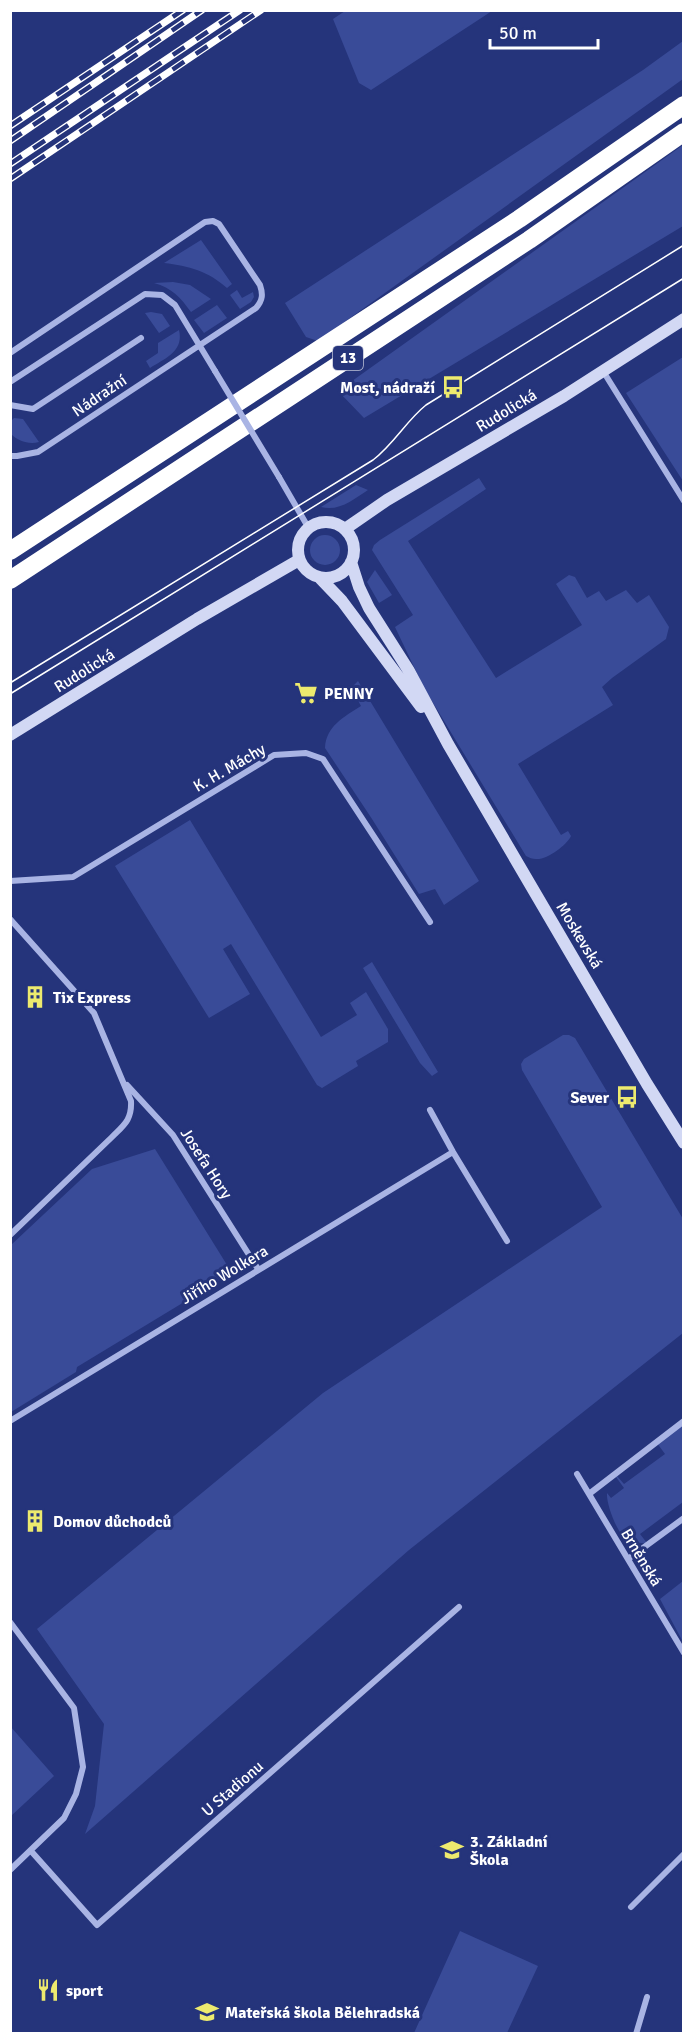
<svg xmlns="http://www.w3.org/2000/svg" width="694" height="2044" font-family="Signika,sans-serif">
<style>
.green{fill:#394b98}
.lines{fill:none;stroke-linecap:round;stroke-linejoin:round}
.street{stroke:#a9b4e4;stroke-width:6}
.secondary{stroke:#d2d8f4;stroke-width:12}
.highway{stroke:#fff;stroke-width:18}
.tram{stroke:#fff;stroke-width:1.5}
.rail-casing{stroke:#fff;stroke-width:7}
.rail{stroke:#25347b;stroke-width:4.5;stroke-dasharray:14;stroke-linecap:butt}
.street-bridge{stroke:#a9b4e4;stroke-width:6}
.labels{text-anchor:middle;stroke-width:6;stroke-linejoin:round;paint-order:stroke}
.shield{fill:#25347b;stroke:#bec2d7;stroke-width:1.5}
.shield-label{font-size:15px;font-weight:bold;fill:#fff}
.poi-label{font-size:16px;font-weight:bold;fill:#fff;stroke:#25347b;text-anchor:start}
.street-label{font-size:16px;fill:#fff;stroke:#25347b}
</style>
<rect width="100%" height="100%" fill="#25347b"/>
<!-- green -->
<path class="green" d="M345,11V10L492,11L371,90L359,83L333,19Z
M683,41V79L318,341L306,337L285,303L643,70Z
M683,145V226L364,418L338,391Z
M201,240L232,284L227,288C208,271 189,266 164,263Z
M173,282L190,285L211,299L191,312C180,297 172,288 154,283Z
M237,290L242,298L253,292L254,297L251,302L240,309L230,295Z
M217,305L227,318L204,333L194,320Z
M151,312L162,314L170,326L159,333L145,313Z
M179,330C184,351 166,358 150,368L146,361L158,353V343Z
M683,357V481L626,393Z
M14,418L23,419L39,442C29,445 18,441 11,434V421Z
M479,478L486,489L408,541L496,678L582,625L556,584L569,575L575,577L587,598L599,591L606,601L626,590L637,603L649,595L669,627L666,639L612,678L602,687L613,705L518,764L561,835L568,831L571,836C567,845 547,860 536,859C532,859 530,858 526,856L424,688L395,627L413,615L372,550L374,545L380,540Z
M356,485L368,490C354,499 339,512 321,507Z
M310 550a15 15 0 1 1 30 0a15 15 0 1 1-30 0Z
M375,570L392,595L379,603L367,582Z
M358,681L479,881L444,905L435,889L419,894L372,819L325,748C326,726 344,717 361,706L351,688Z
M190,820L321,1037L357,1015L350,1003L366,992L388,1029V1042L356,1061L358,1066L322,1088L317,1085L231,944L223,949L250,994L209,1018L115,866Z
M372,962L438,1072L432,1076L420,1063L363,968Z
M563,1035H569L575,1038L683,1219V1333L409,1550L85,1834L95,1806L104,1724L37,1629L323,1393L602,1207L522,1070L521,1064L524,1059Z
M155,1149L232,1273L77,1367L76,1372L11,1412V1245L92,1169Z
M683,1423V1502L640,1534L647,1543C641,1544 629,1541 624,1537C616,1530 606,1503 607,1493L611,1498L624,1488L616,1477L617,1476L624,1484L665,1454L657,1443Z
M683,1581V1642L660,1599Z
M10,1726L54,1776L11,1816H10Z
M460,1931L538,1966L507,2033H414Z"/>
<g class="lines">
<!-- street -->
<path class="street" d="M10,353L205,222L213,221L219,224L260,285C263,294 263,300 256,308L38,452L17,456H10
M603,371L684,501
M10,382L145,294L162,295L175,305L215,371
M10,405L33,409L141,338
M279,477L308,527
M10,881L73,877L274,755L306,753L323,759L430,922
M10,919L94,1013L131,1101C132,1120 124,1125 112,1137L10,1235
M127,1085L173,1135L258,1269
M430,1110L453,1152L507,1241
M10,1421L453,1152
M577,1474L684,1653
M589,1494L684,1421
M628,1559L684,1518
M10,1622L74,1708L83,1767L76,1794L64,1818L10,1870
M31,1851L97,1925L459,1607
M631,1907L684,1854
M636,2034L647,1997"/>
<!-- secondary -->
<path class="secondary" d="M298 550a28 28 0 1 1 56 0a28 28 0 1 1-56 0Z
M345,529L387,500L564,396L684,319
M351,562L359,587L369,608L409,671L448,744L647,1084L684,1143
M320,578L342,601L421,707
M10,735L197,619L299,560"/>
<!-- highway -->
<path class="highway" d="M10,551L519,219L684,105
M10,580L529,240L684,132"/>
<!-- tram -->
<path class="tram" d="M10,683L373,460C394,444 406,421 426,405L684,245
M10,694L684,278"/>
<!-- rail casing -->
<g class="rail-casing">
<path id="rail" d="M10,126L183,10
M10,141L202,10
M10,164L240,10
M10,179L261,10"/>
</g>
<!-- rail -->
<use href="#rail" class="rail"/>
<!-- street-bridge -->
<path class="street-bridge" d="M215,371L279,477"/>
</g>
<!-- icons -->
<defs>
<g id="bus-bare" transform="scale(1.8)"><path d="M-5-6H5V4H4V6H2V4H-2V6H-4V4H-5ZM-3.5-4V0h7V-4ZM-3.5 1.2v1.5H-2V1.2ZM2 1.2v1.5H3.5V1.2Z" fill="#edea6e" stroke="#25347b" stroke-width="2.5" paint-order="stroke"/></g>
<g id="supermarket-bare" transform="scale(1.8)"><path d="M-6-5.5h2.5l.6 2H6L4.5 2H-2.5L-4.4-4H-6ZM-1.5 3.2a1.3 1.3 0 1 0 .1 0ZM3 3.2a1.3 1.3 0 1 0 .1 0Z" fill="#edea6e" stroke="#25347b" stroke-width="2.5" paint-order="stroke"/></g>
<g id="building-bare" transform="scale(1.8)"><path d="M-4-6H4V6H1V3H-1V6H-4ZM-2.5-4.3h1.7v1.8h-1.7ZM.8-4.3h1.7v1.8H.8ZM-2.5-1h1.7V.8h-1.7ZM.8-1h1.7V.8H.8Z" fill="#edea6e" stroke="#25347b" stroke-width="2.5" paint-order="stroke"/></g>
<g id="school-bare" transform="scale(1.8)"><path d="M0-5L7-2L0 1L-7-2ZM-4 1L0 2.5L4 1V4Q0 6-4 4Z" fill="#edea6e" stroke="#25347b" stroke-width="2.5" paint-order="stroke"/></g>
<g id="restaurant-bare" transform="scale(1.8)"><path d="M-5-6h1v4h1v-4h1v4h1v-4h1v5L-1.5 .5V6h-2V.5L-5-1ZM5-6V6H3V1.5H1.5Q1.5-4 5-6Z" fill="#edea6e" stroke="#25347b" stroke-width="2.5" paint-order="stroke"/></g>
</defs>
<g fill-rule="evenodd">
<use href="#bus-bare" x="453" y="387"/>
<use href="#supermarket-bare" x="306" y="693"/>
<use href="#building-bare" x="35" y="997"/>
<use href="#bus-bare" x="627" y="1097"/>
<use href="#building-bare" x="35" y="1521"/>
<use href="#school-bare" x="452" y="1850"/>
<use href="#restaurant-bare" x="48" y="1990"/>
<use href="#school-bare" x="207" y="2012"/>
</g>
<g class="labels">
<!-- shield labels -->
<rect class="shield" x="333" y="346" width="30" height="24" rx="4.5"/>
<g class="shield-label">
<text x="348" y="363">13</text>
</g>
<!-- poi labels -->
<g class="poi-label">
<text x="435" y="393" text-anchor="end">Most, nádraží</text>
<text x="324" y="699">PENNY</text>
<text x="53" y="1003">Tix Express</text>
<text x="609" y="1103" text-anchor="end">Sever</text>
<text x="53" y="1527">Domov důchodců</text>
<text x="470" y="1847">3. Základní<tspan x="470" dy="18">Škola</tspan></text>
<text x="66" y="1996">sport</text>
<text x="225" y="2018">Mateřská škola Bělehradská</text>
</g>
<!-- street labels -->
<g class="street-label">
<text transform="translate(99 395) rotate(-34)" y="6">Nádražní</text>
<text transform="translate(506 410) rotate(-31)" y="6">Rudolická</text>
<text transform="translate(84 670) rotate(-32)" y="6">Rudolická</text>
<text transform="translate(229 767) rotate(-30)" y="6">K. H. Máchy</text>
<text transform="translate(580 935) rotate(59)" y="6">Moskevská</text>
<text transform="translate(207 1163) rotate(57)" y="6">Josefa Hory</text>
<text transform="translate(224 1274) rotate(-31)" y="6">Jiřího Wolkera</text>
<text transform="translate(642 1557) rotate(59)" y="6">Brněnská</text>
<text transform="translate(232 1788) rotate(-41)" y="6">U Stadionu</text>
</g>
</g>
<!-- border -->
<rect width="694" height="2044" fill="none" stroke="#ffffff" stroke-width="24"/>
<!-- scale -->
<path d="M490 39v9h108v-9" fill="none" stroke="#ffffff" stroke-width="3"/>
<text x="499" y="39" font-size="18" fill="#ffffff" stroke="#25347b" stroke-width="4.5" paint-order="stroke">50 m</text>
</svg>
